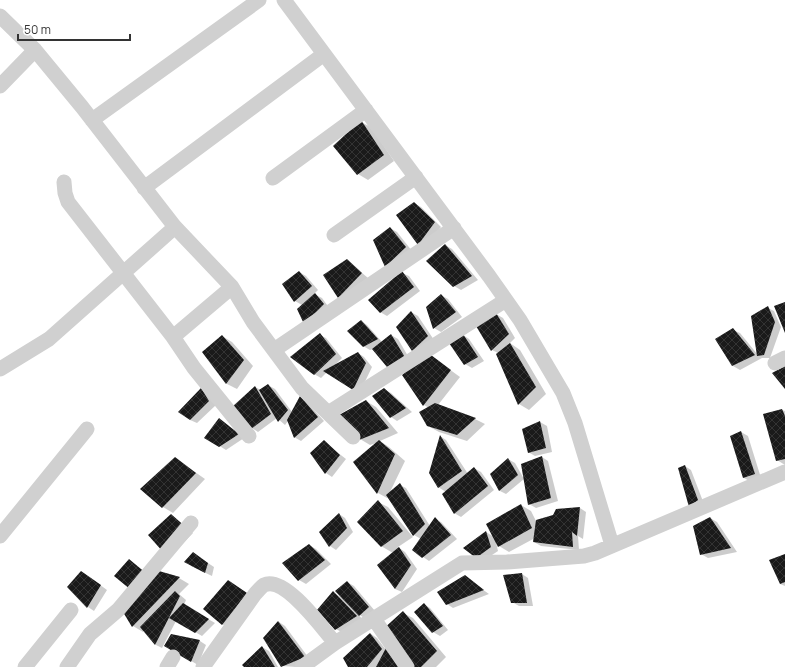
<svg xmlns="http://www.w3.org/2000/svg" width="785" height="667" font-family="Manrope,sans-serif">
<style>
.shadow{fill:#0003}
.building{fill:url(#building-cross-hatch)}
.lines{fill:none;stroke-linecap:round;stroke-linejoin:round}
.minor{stroke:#d0d0d0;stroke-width:15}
</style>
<defs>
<pattern id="building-cross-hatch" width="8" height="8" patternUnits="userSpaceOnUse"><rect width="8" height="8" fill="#1a1a1a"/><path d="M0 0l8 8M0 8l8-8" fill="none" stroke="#333"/></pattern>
</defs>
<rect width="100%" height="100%" fill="#fff"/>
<!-- shadow -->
<path class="shadow" d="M361,122L371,127L394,161L368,180L358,174Z
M414,203L421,207L441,227L425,248L419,244Z
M390,228L397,232L412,251L385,266Z
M445,245L452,249L478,280L461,290L454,286Z
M347,260L368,278L339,298Z
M299,272L306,276L318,290L314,294L322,298L330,309L312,327L302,305L295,301Z
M402,273L409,276L420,291L387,316L380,312Z
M441,295L448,299L462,317L441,332L434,328L427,308Z
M768,308L774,311L781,327L770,358H762L740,370L733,366L716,339L733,330L740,333L758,355Z
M411,312L418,316L434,340L419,354L413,350Z
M496,314L503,318L515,338L510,343L520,350L546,394L529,410L519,404L498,353L492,350Z
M361,321L367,325L382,342L391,335L398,339L412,363L373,349L370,350L363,346Z
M320,335L326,338L342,358L335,365L358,353L364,357L372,367L360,392L327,372L321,378L314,374Z
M463,335L469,339L484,361L472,368L465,364Z
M222,336L232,342L253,366L237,389L227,384L203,353Z
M427,353L460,377L438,405L475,419L485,424L467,441L439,432L428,426L429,408L424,405L403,375Z
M268,385L275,389L292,412L300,397L306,401L324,421L301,441L294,437L288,421L285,425L277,418L258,432L252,428L255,387L261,390Z
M201,389L208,393L216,405L197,423L190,420Z
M384,389L391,393L412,412L397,421L391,417Z
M366,401L376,407L398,433L380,441L389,447L405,461L390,492L400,485L406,488L430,526L435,519L441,522L457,539L429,561L413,550L421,539L414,535L388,497L387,498L378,493L355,462L376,443L370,445L360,439Z
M782,410L785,411V465L777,460Z
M219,419L225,423L244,438L226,450L205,437Z
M540,422L547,426L552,452L535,456L528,452Z
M741,432L748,436L761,478L751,482L744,478L731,436Z
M440,436L446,440L468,474L474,468L481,472L494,490L461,517L454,513L446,492L438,487Z
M324,442L346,459L332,477L326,473L311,453Z
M542,457L548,461L558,501L536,508L529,504Z
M175,458L205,479L173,513L163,507Z
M508,459L515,463L524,479L506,494L500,491L491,475Z
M685,466L691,470L704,504L696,510Z
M378,502L388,507L413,537L398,547L405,552L417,569L402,592L395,589L378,566L393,553L381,546Z
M521,505L531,511L536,521L580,508L586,512L583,539L578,536L579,550L541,546L534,542L535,538L509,552L499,546L495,538L498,551L483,561L476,557L486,532L494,537Z
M339,514L345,518L353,532L336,550L330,546L320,532Z
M171,515L193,533L171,556Z
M710,518L717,522L737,552L708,558L701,554Z
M309,545L316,549L331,564L306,584L299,580Z
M193,553L214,567L212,576L191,566Z
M785,555V586L780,584Z
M129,560L153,579L159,572L179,578L189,584L179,594L186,600L184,605L215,623L202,636L176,621L162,648L156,645L144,630L143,632L133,626L139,595Z
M522,574L528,578L533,606H519L512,602Z
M88,576L107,590L94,611L88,607L68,587Z
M465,577L489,594L453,608L447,604Z
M347,582L354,586L375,611L366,619L358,614L363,620L343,633L336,629L333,592L342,598Z
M235,585L253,598L229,628L222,624Z
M424,604L430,608L448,630L440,636L433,632L416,612Z
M403,613L413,618L446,657L436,667H411Z
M279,622L285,626L311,661L296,667L282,666Z
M371,634L377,638L386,650L407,667H349Z
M171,636L200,641L206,645L198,665L166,646Z
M262,647L269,651L278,667H245Z"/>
<!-- building -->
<path class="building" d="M361,120L384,155L357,175L333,146Z
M414,202L435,222L418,245L396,215Z
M390,227L406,247L385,267L373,240Z
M445,244L472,276L453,287L426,261Z
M347,259L362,273L338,298L323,275Z
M299,271L312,286L294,302L282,284Z
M402,271L414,287L380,313L368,300Z
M315,293L324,304L304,324L297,309Z
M441,294L456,312L433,329L426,307Z
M785,302V333L774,306Z
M768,306L775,322L764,355L757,356L751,316Z
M411,311L428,336L412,351L396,327Z
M496,313L509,334L491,351L476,326Z
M361,320L378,339L363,347L347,331Z
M733,328L755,355L732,366L715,339Z
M320,333L336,354L314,375L290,357Z
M391,334L406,359L387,367L372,349Z
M463,334L478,357L464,365L449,343Z
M222,335L244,360L226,384L202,352Z
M510,343L536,387L518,405L496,354Z
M358,352L366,363L353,390L323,371Z
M427,352L451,370L423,406L402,375Z
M785,366V389L772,373Z
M268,384L288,410L278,422L259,390Z
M255,386L271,414L251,429L232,407Z
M201,388L209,401L190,420L178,412Z
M384,388L406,408L390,418L372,396Z
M300,396L318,417L294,438L287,420Z
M366,400L389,428L359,440L339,415Z
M435,403L476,418L457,435L427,426L419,412Z
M782,409L785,416V459L776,461L763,414Z
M219,418L239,434L219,447L204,438Z
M540,421L546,448L528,453L522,429Z
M741,431L755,474L743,478L730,436Z
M440,435L462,471L438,488L429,473Z
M324,440L340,455L325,474L310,453Z
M379,440L395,454L377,494L353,462Z
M542,456L551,498L528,505L521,464Z
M175,457L196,473L162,508L140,489Z
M508,458L518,475L499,491L490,474Z
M685,465L698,500L689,507L678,468Z
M474,467L488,486L454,514L442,494Z
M400,483L425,524L413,536L386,495Z
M378,500L403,531L381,547L357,522Z
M521,504L532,528L498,547L486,524Z
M580,507L577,536L572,532L573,547L533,542L536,520L553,515L556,509Z
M339,513L347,528L329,547L319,532Z
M171,514L188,529L164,553L148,535Z
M435,517L451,535L422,558L412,550Z
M710,517L731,548L700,555L693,526Z
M486,531L491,547L476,558L463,548Z
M309,544L325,560L298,581L282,563Z
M399,547L411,565L395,589L377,565Z
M193,552L208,563L205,573L184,562Z
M785,554V582L780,584L769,560Z
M129,559L147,574L136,594L114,576Z
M81,571L101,585L87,608L67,587Z
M159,571L180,577L132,627L123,612Z
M522,573L527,603H511L503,575Z
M465,575L484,590L446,605L437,592Z
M228,580L247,593L222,625L203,609Z
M347,581L369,607L359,616L335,591Z
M175,591L180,596L155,645L140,627Z
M333,591L357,616L335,630L317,610Z
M183,603L209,619L195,633L169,618Z
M424,603L443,626L432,633L414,612Z
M403,611L437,651L421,667H410L381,631Z
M278,621L305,657L281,667L263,638Z
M370,633L382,649L367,667H348L343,658Z
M171,634L200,640L191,662L164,646Z
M262,646L275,667H244L242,665Z
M386,648L404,667H376Z"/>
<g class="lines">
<!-- minor -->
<path class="minor" d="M284,0L489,276L520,320L563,393L575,423L612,545
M0,16L35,50
M0,86L35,50L82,107L175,227L232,287L253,322L302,388L353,437
M92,120L259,0
M273,178L366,110
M64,182L65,193L68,202L173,337L194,368L249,436
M144,188L324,54
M334,235L416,177
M173,337L232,287
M274,350L454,228
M775,363L785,358
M0,369L49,339L175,227
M328,413L506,300
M0,536L87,429
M374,619L407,667
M25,667L71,610
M67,667L90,634L118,610L191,523
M167,667L173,657
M203,667L255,594C258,591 261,587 264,585C285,575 323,629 335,643
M302,667L335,643L462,563L507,562L584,556L595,553L785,472"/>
</g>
<!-- scale -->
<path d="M18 34v6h112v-6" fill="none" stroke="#333333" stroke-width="2"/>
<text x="24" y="34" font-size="12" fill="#333333" stroke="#ffffff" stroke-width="3" paint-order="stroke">50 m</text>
</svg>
